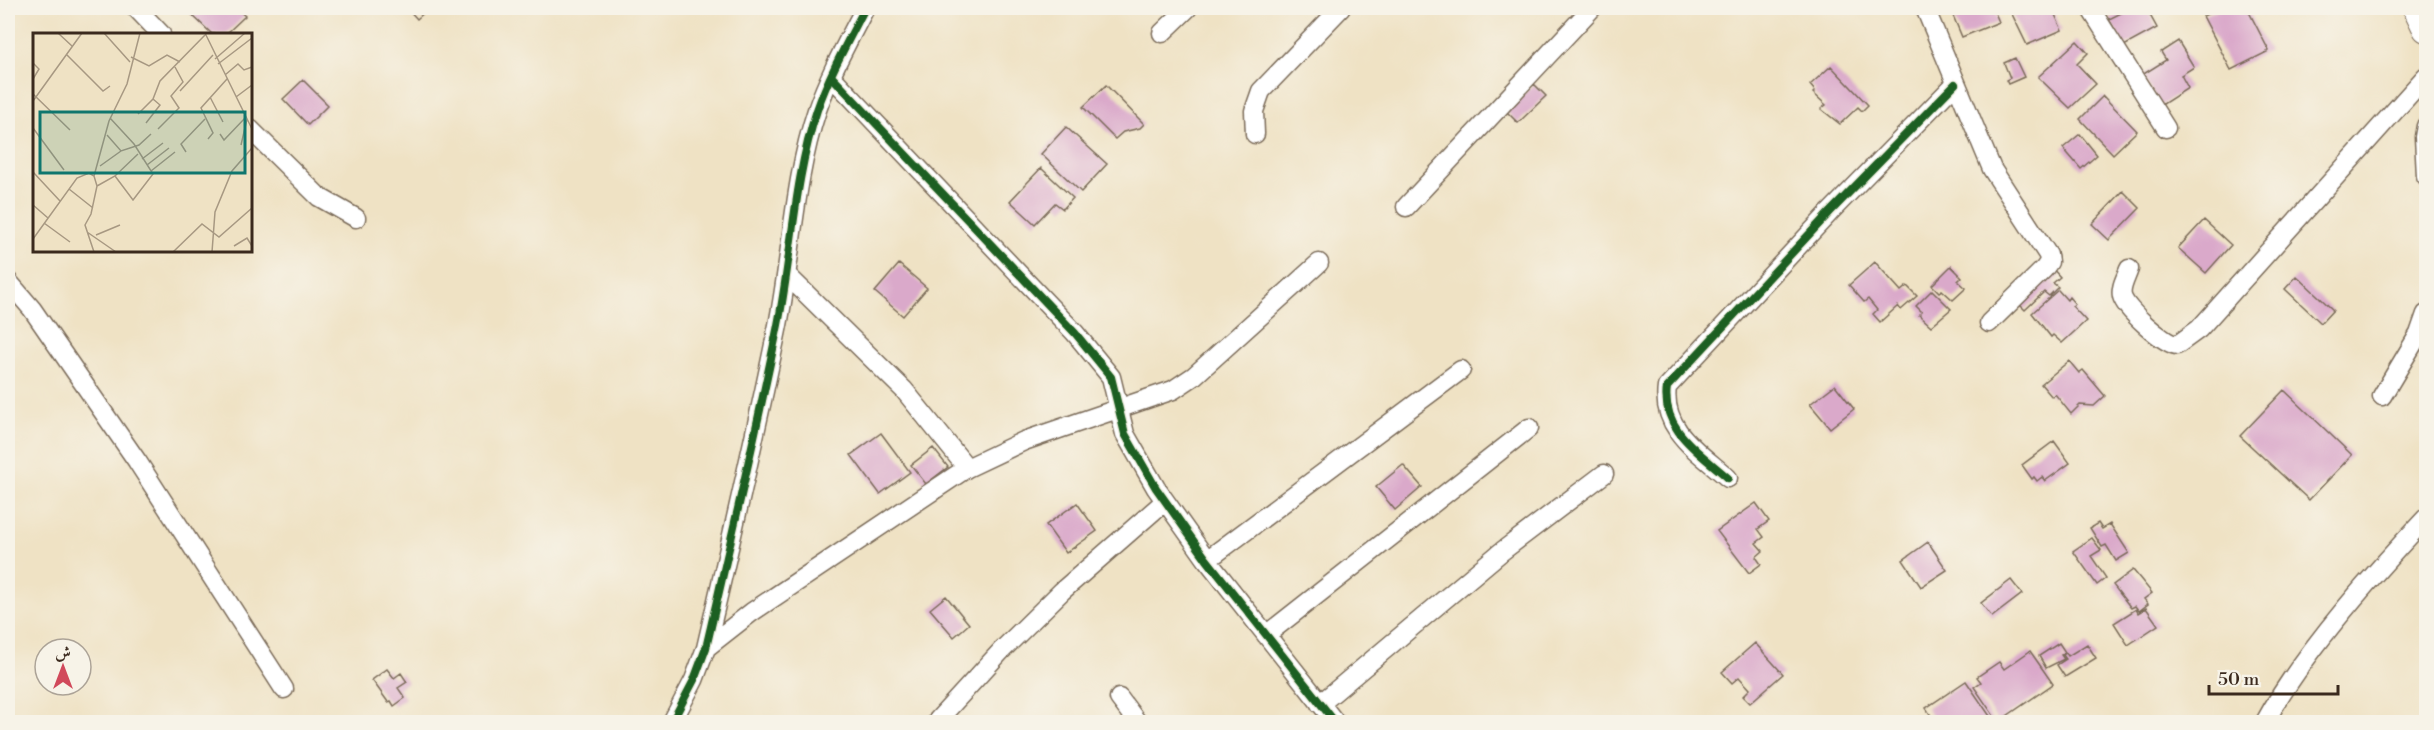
<svg xmlns="http://www.w3.org/2000/svg" width="2434" height="730" font-family="'Libre Bodoni',Amiri,serif">
<style>
.building{fill:#daa9ca}
.lines{fill:none;stroke-linecap:round;stroke-linejoin:round}
.street-casing{stroke:#7a6a58;stroke-width:21}
.secondary-casing{stroke:#7a6a58;stroke-width:28}
.street{stroke:#fff;stroke-width:18}
.secondary{stroke:#fff;stroke-width:26}
.cycleway-casing{stroke:#f7f3e8;stroke-width:11}
.cycleway{stroke:#1b5e20;stroke-width:8}
.inset-road{fill:none;stroke:#a79882;stroke-width:1.5}
.view{fill:#0f766e;fill-opacity:0.15;stroke:#0f766e;stroke-width:3}
.inset-edge{fill:none;stroke:#3b2a1e;stroke-width:3}
</style>
<rect width="100%" height="100%" fill="#f7f3e8"/>
<filter id="ink" filterUnits="userSpaceOnUse"><feTurbulence type="fractalNoise" baseFrequency=".0167" numOctaves="2"/><feDisplacementMap in="SourceGraphic" scale="12" xChannelSelector="R" yChannelSelector="G"/><feConvolveMatrix kernelMatrix="1 2 1 2 8 2 1 2 1" color-interpolation-filters="sRGB"/></filter>
<filter id="wash" filterUnits="userSpaceOnUse"><feTurbulence type="fractalNoise" baseFrequency=".008" numOctaves="4" result="noise"/><feDisplacementMap in="SourceGraphic" scale="24" xChannelSelector="R" yChannelSelector="G"/><feGaussianBlur stdDeviation="1.35" result="paint"/><feColorMatrix in="noise" values="0 0 0 0 0 0 0 0 0 0 0 0 0 0 0 0 0 1.4 0 .05"/><feComposite in="paint" operator="in"/></filter>
<g filter="url(#wash)">
<rect width="100%" height="100%" fill="#efe2c4"/>
<g id="blocks">
<!-- building -->
<path class="building" d="M193,8H236L245,16L226,34H212L189,12Z
M407,8H429L417,19Z
M1958,8H1993L1999,22L1962,37L1951,11Z
M2009,8H2052L2062,30L2027,45Z
M2131,8H2146L2157,28L2124,46L2109,19Z
M2220,8H2247L2269,51L2231,70L2203,16Z
M2077,41L2088,53L2077,64L2096,84L2070,108L2038,77Z
M2178,41L2194,67L2181,75L2188,88L2160,106L2142,75L2166,60L2161,52Z
M2015,58L2024,77L2008,84L2006,80L2010,78L2004,63Z
M1831,66L1868,105L1862,111L1858,107L1840,124L1821,109L1826,105L1813,93L1815,91L1810,85Z
M303,80L328,105L308,125L283,99Z
M1534,84L1546,96L1518,123L1506,111Z
M1106,85L1144,124L1140,128L1123,132L1115,139L1083,107Z
M2103,96L2137,131L2113,154L2080,119Z
M1066,127L1107,164L1081,192L1041,154Z
M2080,134L2097,155L2081,169L2063,148Z
M1041,168L1073,198L1063,209L1055,203L1035,224L1010,201Z
M2123,191L2140,208L2109,240L2092,224Z
M2204,220L2231,245L2206,273L2178,248Z
M1875,262L1901,291L1907,286L1917,296L1901,310L1898,306L1880,322L1873,314L1877,310L1868,299L1864,302L1849,285Z
M899,264L927,288L903,316L875,292Z
M1951,266L1962,277L1958,281L1966,288L1953,300L1942,290L1939,292L1932,285Z
M2051,267L2060,277L2053,283L2058,287L2049,296L2044,292L2025,310L2016,301Z
M2297,276L2333,310L2321,323L2285,289Z
M1932,290L1951,309L1931,326L1919,315L1922,312L1916,306Z
M2058,290L2067,300L2069,297L2075,304L2072,306L2086,321L2062,343L2053,335L2051,337L2032,313Z
M2069,361L2079,373L2083,370L2105,396L2094,406L2080,405L2071,414L2055,394L2052,397L2041,384Z
M1835,385L1854,409L1830,428L1810,404Z
M2284,390L2352,455L2309,500L2240,436Z
M881,433L910,472L880,494L851,455Z
M2054,441L2070,463L2045,481L2042,477L2037,481L2034,477L2032,479L2022,465Z
M933,448L948,467L926,484L911,465Z
M1403,465L1422,487L1395,510L1376,487Z
M1077,503L1097,531L1066,553L1046,525Z
M1756,503L1769,521L1758,529L1764,537L1756,543L1763,551L1756,557L1761,564L1749,573L1717,531Z
M2098,523L2102,529L2110,524L2129,553L2116,561L2106,545L2102,547L2090,528Z
M2092,538L2101,550L2091,556L2106,578L2097,585L2073,551Z
M1928,542L1947,570L1921,587L1903,560Z
M2133,570L2152,593L2144,599L2148,604L2139,611L2135,606L2131,608L2113,585Z
M2011,580L2022,594L1992,617L1981,603Z
M946,596L969,624L954,637L930,609Z
M2146,608L2158,625L2128,645L2114,623L2136,609L2138,613Z
M1755,643L1783,674L1750,703L1743,696L1750,689L1739,677L1732,683L1722,672Z
M2059,643L2065,652L2061,655L2064,659L2046,668L2039,656Z
M2087,644L2096,658L2065,677L2057,665L2066,659L2063,655L2066,653L2068,656Z
M2030,651L2053,684L1998,722L1974,687L1981,682L1977,677L1999,662L2004,669Z
M387,669L394,678L401,673L407,682L398,688L405,698L394,706L391,701L388,702L372,680Z
M1966,681L1994,722H1935L1926,708Z"/>
</g>
</g>
<g filter="url(#ink)">
<use href="#blocks" fill-opacity="0" stroke="#7a6a58" stroke-width="1.5"/>
<g class="lines">
<!-- street casing -->
<g class="street-casing">
<path id="street" d="M136,8L161,34
M1925,8L1992,169L2048,255L2049,262L2044,269L1989,323
M2090,8L2166,128
M1162,33L1188,8
M831,76L1075,333L1111,377L1125,434L1156,488L1207,560L1335,722
M2426,126L2424,137L2426,176
M250,129L319,197L356,218
M1255,134L1254,111L1261,91L1341,8
M1406,207L1592,8
M2129,269C2126,278 2120,287 2122,296C2125,309 2165,345 2177,345L2199,329L2426,76
M788,276L904,390L967,468L1024,441L1173,390L1194,376L1319,263
M8,281L32,309L137,461L284,689
M2382,396L2419,334L2426,314
M1728,478C1699,452 1661,430 1667,387L1830,212L1955,84
M1207,560L1461,370
M1266,635L1529,428
M706,648L752,612L967,468
M1119,698L1137,722
M1320,704L1501,552L1604,474
M672,722L694,680L706,648C731,540 756,433 778,325C792,254 794,179 817,110C829,75 848,41 865,8
M936,722L1001,651L1062,591L1165,501
M2265,722C2302,654 2372,575 2426,518"/>
</g>
<!-- secondary casing -->
<g class="secondary-casing">
<path id="secondary" d="M2416,8L2426,29"/>
</g>
<!-- street -->
<use href="#street" class="street"/>
<!-- secondary -->
<use href="#secondary" class="secondary"/>
<!-- cycleway casing -->
<g class="cycleway-casing">
<path id="cycleway" d="M831,76L1075,333L1111,377L1125,434L1156,488L1207,560L1335,722
M1728,478C1699,452 1661,430 1667,387L1830,212L1955,84
M672,722L694,680L706,648C731,540 756,433 778,325C792,254 794,179 817,110C829,75 848,41 865,8"/>
</g>
<!-- cycleway -->
<use href="#cycleway" class="cycleway"/>
</g>
</g>
<!-- overview -->
<g transform="translate(33 33)">
<rect width="219" height="219" fill="#efe2c4"/>
<path class="inset-road" d="M25,0L39,13M71,0L97,29M172,0L219,96M34,22L70,58L77,53M98,24L116,33L134,22L147,29M182,26L212,0M0,30L6,36L0,46M185,31L219,5M192,42L205,31L211,37L219,34M147,58L180,22M0,61L37,97M177,64L190,89M203,64L219,52M0,68L49,0M105,81L120,66L127,48L172,2M77,85L101,111L120,141L100,167L82,143M113,90L127,72L120,66M0,95L31,137M125,96L146,75L138,63L150,49L142,34M187,101L191,107L213,84M74,102L88,118L106,112L118,101M175,106L180,100L168,75L194,46M208,112L214,86M153,119L148,111L172,86M109,126L130,110M114,132L136,115M67,133L88,118M118,138L142,119M0,139L27,168M61,143L76,88L94,51L107,0M64,153L82,143L105,121M36,156L60,175M0,172L15,185M11,190L37,209M54,199L83,219M63,202L87,192M0,206L44,145L56,140L61,143L64,153L58,181L52,192L61,219M201,213L214,205L219,213M140,219L169,191L186,204L219,175M179,219L182,179L199,138L219,115"/>
<path class="view" d="M7,79H212V140H7Z"/>
<rect width="219" height="219" class="inset-edge"/>
</g>
<!-- margin -->
<rect width="2434" height="730" fill="none" stroke="#f7f3e8" stroke-width="30"/>
<!-- north arrow -->
<g transform="translate(63 667)"><circle r="28" fill="#f7f3e8" stroke="#aca397" stroke-width="1.5"/>
<path d="M0-4.5L10 22L0 15L-10 22Z" fill="#d1495b"/>
<text y="-9" font-size="16" font-weight="bold" text-anchor="middle" fill="#3b2a1e">ش</text>
</g>
<!-- scale -->
<path d="M2209 685v9h129v-9" fill="none" stroke="#3b2a1e" stroke-width="3"/>
<text x="2218" y="685" font-size="18" fill="#3b2a1e" stroke="#f7f3e8" stroke-width="4.5" paint-order="stroke">50 m</text>
</svg>
